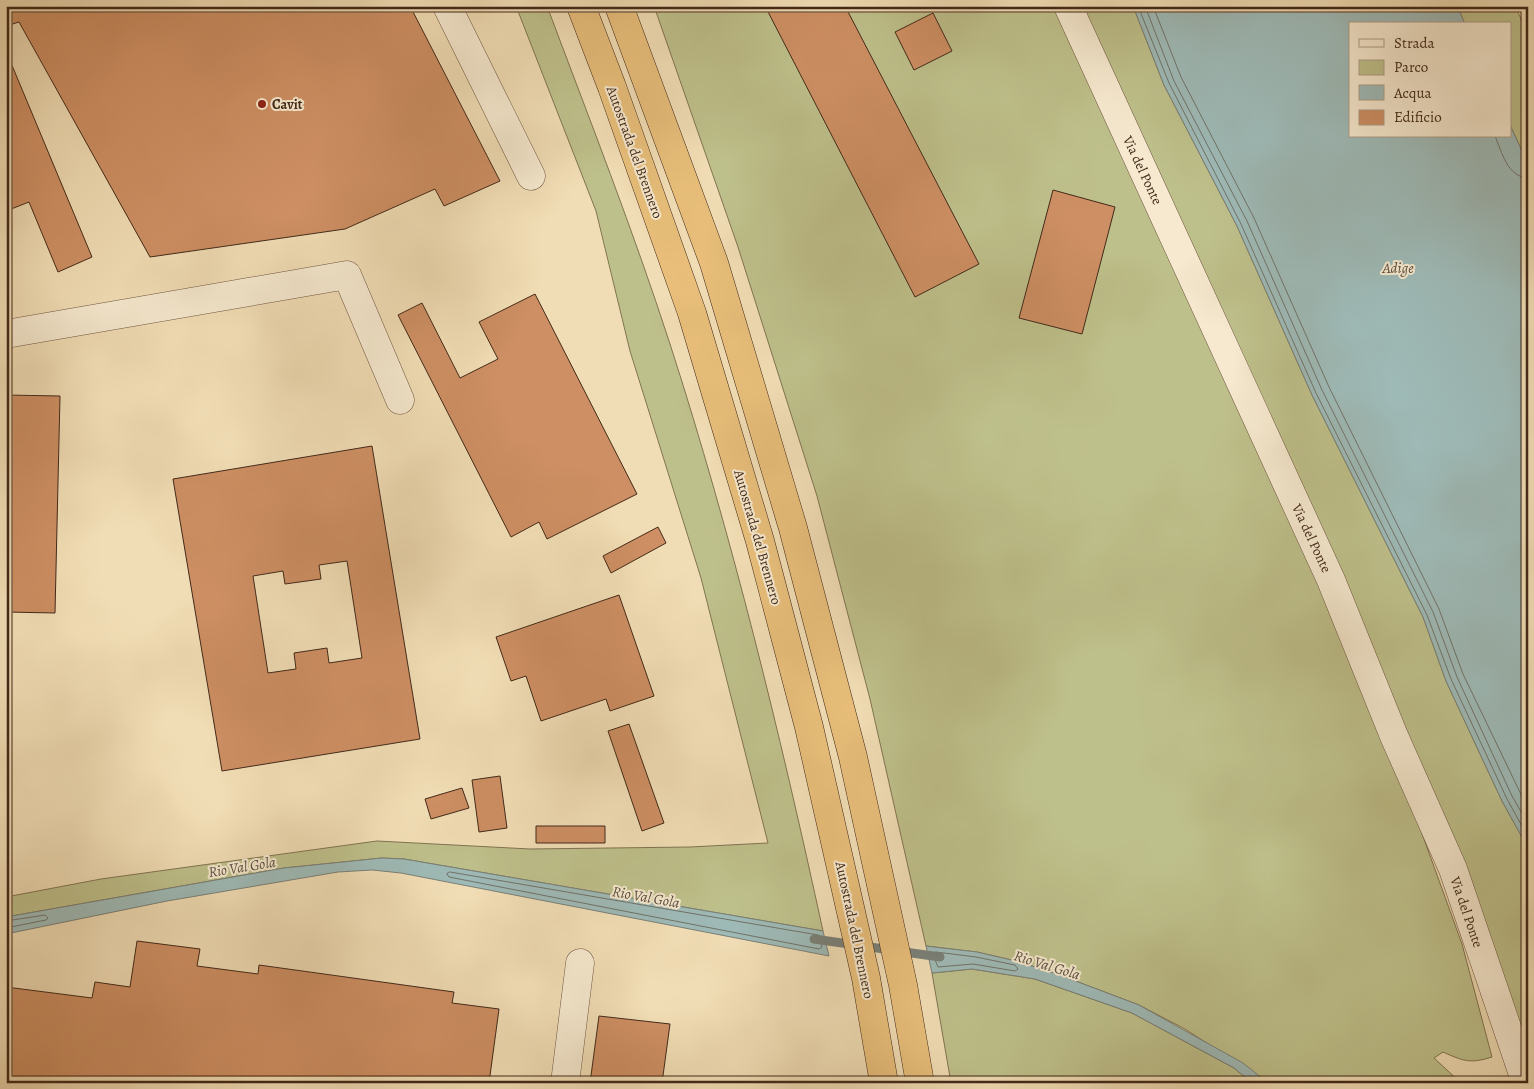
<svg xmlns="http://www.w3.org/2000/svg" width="1534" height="1089" font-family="Alegreya,serif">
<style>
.green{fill:#bec08b;stroke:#807452}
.water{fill:#9ebab7;stroke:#798078}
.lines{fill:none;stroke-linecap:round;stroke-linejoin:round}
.shore{stroke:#707268;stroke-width:1}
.stream{stroke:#798078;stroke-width:9}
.building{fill:#cd8f63;stroke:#422919;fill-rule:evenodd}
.minor-casing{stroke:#6e5640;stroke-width:29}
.highway-casing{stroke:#422919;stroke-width:29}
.minor{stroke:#f6e9cf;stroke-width:28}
.highway{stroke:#e8be7a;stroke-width:28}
.poi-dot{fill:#8f2418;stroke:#f6e9cf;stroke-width:2}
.labels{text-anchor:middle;stroke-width:4;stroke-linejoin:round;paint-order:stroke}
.poi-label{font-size:14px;font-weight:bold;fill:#422919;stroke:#f6e9cf;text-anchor:start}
.street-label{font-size:14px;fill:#422919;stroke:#f6e9cf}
.water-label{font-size:15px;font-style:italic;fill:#594d40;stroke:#f6e9cf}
</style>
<rect width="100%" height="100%" fill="#f1ddb5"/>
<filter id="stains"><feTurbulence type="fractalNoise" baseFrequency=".004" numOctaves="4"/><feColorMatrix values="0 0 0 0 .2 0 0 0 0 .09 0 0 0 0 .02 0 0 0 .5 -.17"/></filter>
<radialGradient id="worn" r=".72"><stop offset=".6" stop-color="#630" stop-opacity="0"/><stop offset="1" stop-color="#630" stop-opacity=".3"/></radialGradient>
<!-- green -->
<path class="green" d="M516,6H547C589,118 633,230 670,344C732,536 780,733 823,931L404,859L382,858L284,868L6,917V897L101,879L377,841L530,849L690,847L768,843L701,578L630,351L596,211Z
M654,6H1063L1383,726L1462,944L1492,1057C1470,1064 1463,1061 1443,1052L1434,1058L1461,1083H1268L1185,1029L1139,1005L1057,974L1016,961L977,952L926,946L870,699L817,496L738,247Z
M1081,6H1133L1164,85L1237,226L1312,395L1423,617L1446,681L1502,801L1528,848V1065L1339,576L1199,259Z
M1457,6H1515L1528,34V164L1510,125V24H1465Z
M972,969L1035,979L1132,1013L1234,1068L1252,1083H951L932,973Z"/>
<!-- water -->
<path class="water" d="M1133,6H1457L1465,24H1350V136H1510V125L1528,164V848L1502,801L1446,681L1423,617L1312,395L1237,226L1164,85Z
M382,858L404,859L823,931L829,956L401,873L372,870L338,872L167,901L6,934V917L284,868Z
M926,946L977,952L1016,961L1057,974L1139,1005L1243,1063L1268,1083H1252L1234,1068L1132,1013L1035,979L972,969L932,973Z"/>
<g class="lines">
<!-- shore -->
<path class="shore" d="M1138,6L1169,83L1241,224L1316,393L1427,615L1451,679L1507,799L1528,837
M1145,6L1174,81L1247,221L1322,390L1433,612L1457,677L1512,796L1528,824
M1153,6L1181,77L1254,218L1329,387L1439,609L1463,674L1528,809
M1495,136C1502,152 1507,177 1528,178
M450,872L818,935L820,936L822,947L819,949L449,877L447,874Z
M6,921L45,915L48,918L46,920L6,928
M936,952L976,957L1015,965L1018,969L1015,971L973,964L938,967L933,955Z"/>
<!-- stream -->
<path class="stream" d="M814,939L940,957"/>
</g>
<!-- building -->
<path class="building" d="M6,6H410L500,181L444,206L435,189L345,229L150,257L19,22L6,26Z
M765,6H845L979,264L915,297Z
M933,13L952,51L914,70L895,32Z
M6,51L92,257L58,272L29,202L6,211Z
M1053,190L1115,207L1082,334L1019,318Z
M535,294L637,494L547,539L539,522L511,537L398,315L422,303L460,378L498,359L479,322Z
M6,395L60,396L55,613L6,612Z
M372,446L420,739L222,771L173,479ZM347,561L362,658L329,663L327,648L294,653L296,669L268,673L253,576L283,571L285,584L321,579L319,565Z
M658,527L666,543L611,573L603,556Z
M619,595L654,696L610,711L606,699L541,721L526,676L511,681L496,637Z
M629,724L664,823L642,831L608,731Z
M500,776L507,828L479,832L472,780Z
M462,788L469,808L431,819L425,799Z
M536,826H605V843H536Z
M137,941L200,949L197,966L258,974L259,965L454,992L452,1003L499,1009L489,1083H6V987L92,998L95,982L130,987Z
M599,1016L670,1024L662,1083H590Z"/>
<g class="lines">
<!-- minor casing -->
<g class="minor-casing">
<path id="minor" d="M447,6L531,176
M1068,6L1331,580L1394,736L1453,869L1526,1083
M6,334L347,275L400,400
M565,1083L580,963"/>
</g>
<!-- highway casing -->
<g class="highway-casing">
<path id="highway" d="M581,6L612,87L692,313L760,541L809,727L866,978L884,1083
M619,6L714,263L793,528L853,757L903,985L920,1083"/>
</g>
<!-- minor -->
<use href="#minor" class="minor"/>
<!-- highway -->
<use href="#highway" class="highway"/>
</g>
<!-- markers -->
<circle class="poi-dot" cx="262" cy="104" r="5"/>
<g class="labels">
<!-- poi labels -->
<g class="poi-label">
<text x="272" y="109">Cavit</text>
</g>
<!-- street labels -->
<g class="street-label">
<text transform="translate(635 152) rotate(70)" y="5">Autostrada del Brennero</text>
<text transform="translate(1143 170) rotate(65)" y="5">Via del Ponte</text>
<text transform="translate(758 537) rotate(74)" y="5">Autostrada del Brennero</text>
<text transform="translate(1312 538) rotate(65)" y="5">Via del Ponte</text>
<text transform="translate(1467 912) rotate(71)" y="5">Via del Ponte</text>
<text transform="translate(855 930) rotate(78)" y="5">Autostrada del Brennero</text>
</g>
<!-- water labels -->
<g class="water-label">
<text x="1398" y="273">Adige</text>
<text transform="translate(242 867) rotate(-9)" y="5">Rio Val Gola</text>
<text transform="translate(646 897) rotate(10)" y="5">Rio Val Gola</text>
<text transform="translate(1047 965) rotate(17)" y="5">Rio Val Gola</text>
</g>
</g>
<!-- margin -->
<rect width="1534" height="1089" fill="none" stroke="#f1ddb5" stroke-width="25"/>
<rect x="8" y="8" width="1519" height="1074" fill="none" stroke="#422919" stroke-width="2.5"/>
<rect x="12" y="12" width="1509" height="1064" fill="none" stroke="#422919"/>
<!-- legend -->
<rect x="1349" y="22" width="162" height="115" fill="#f6e9cf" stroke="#ae9c86"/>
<rect x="1359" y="39" width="25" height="8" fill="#f6e9cf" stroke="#ae9c86"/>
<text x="1394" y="48" font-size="15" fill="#422919">Strada</text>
<rect x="1359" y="60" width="25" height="15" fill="#bec08b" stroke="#ae9c86"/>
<text x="1394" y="72" font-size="15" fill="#422919">Parco</text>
<rect x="1359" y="85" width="25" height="15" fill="#9ebab7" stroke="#ae9c86"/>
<text x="1394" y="98" font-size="15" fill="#422919">Acqua</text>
<rect x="1359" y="110" width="25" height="15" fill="#cd8f63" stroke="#ae9c86"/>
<text x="1394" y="122" font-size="15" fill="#422919">Edificio</text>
<rect width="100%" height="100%" filter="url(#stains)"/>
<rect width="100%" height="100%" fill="url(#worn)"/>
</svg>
